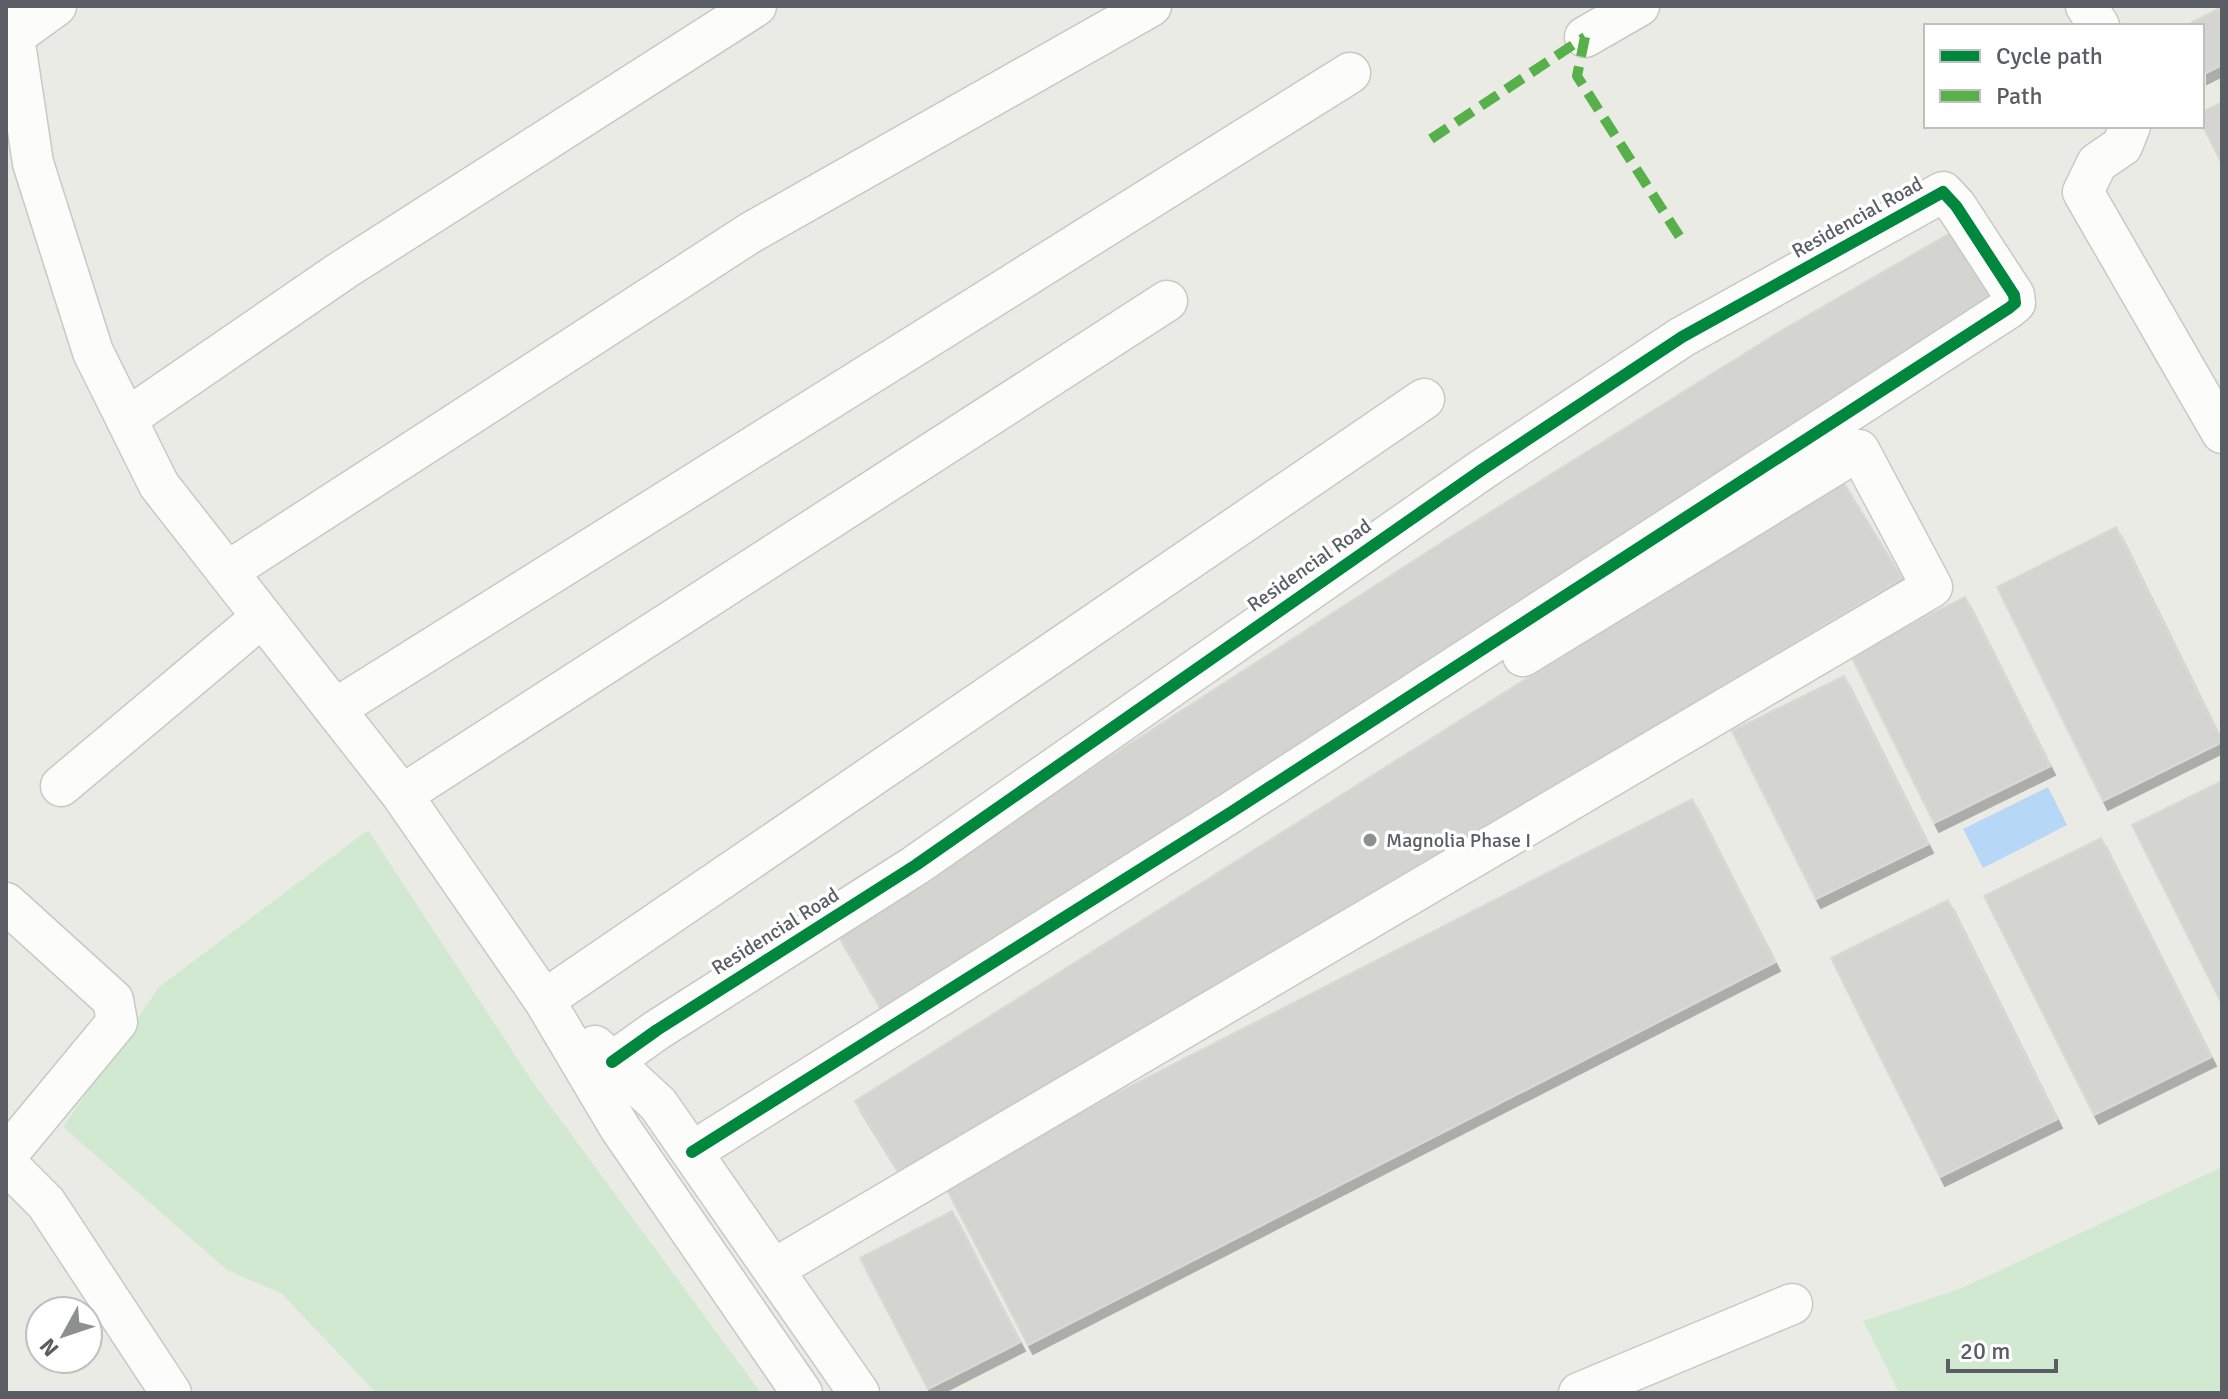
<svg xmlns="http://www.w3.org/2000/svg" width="2228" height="1399" font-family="Signika,sans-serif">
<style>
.green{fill:#d2e9d1}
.water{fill:#b7d7f7}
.building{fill:#d4d4d0;stroke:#dad9d4;stroke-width:2;filter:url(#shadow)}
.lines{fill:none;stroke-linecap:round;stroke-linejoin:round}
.minor-casing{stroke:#c8c9c7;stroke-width:43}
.minor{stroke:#fcfcfb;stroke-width:40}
.quiet{stroke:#58b04a;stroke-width:10;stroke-dasharray:20 10;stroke-linecap:butt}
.cycleway-casing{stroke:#fff;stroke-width:17}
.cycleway{stroke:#00873e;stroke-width:12}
.poi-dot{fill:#8d8f91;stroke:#fff;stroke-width:3}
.labels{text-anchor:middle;stroke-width:7;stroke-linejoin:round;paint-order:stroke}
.street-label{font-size:20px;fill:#5a5e64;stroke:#fff}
.poi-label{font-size:20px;fill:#5a5e64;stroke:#fff;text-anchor:start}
</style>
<defs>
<filter id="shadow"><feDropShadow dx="5" dy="9" stdDeviation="0" flood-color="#0004"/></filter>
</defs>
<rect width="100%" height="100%" fill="#ebebe5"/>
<!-- green -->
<path class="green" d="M368,830L532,1081L761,1393H376L282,1294L227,1270L63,1127L159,987Z
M2222,1167V1393H1899L1863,1321L1962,1288Z"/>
<!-- water -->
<path class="water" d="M2048,787L2067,825L1983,868L1963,829Z"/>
<!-- building -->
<path class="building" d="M2222,7V65L2202,75V26H2185Z
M2222,102V164L2202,124V112Z
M1952,232L2005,307L885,1015L837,933L1452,536L1779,332Z
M1842,480L1902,578L905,1181L855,1101Z
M2116,527L2222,742L2103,801L1997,587Z
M1965,597L2050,766L1934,823L1850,654Z
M1844,676L1928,844L1816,899L1732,731Z
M2222,781V1004L2132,825Z
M1692,799L1775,962L1028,1345L943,1182Z
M2101,838L2211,1057L2094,1115L1984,896Z
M1948,900L2057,1119L1940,1177L1831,958Z
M952,1211L1020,1342L928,1389L860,1258Z"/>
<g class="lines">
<!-- minor casing -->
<g class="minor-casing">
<path id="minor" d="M2086,6L2099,26
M6,19L14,37L33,163L93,352L159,485L402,795L544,1000L620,1128L802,1393
M1585,37L1639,6
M6,42L56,6
M2130,126L2122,146L2097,163L2083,192L2222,433
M126,419L343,270L756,6
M227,572L750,233L1151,6
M335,709L1350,73
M61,786L262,617
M402,795L1167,301
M6,903L113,1000L117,1022L6,1156
M544,1000L1424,399
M595,1046L658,1104L859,1393
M612,1062L657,1030L916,865L1483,469L1682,337L1943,192L1956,206L2014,295L2015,303L2009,308L1230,813L692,1152
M6,1163L46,1203L171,1393
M774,1269L1932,587L1859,450L1523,656
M1579,1393L1792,1304"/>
</g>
<!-- minor -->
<use href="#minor" class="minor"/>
<!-- quiet -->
<path class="quiet" d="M1585,37L1577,76L1683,242
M1431,139L1585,37"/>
<!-- cycleway casing -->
<g class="cycleway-casing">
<path id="cycleway" d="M612,1062L657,1030L916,865L1483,469L1682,337L1943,192L1956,206L2014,295L2015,303L2009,308L1230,813L692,1152"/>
</g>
<!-- cycleway -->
<use href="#cycleway" class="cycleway"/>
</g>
<!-- markers -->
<circle class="poi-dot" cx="1370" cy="840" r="8"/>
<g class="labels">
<!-- street labels -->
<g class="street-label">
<text transform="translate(1857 217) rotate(-29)" y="7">Residencial Road</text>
<text transform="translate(1309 565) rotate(-35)" y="7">Residencial Road</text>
<text transform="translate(775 931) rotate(-32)" y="7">Residencial Road</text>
</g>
<!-- poi labels -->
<g class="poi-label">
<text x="1386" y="847">Magnolia Phase I</text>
</g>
</g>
<!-- border -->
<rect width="2228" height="1399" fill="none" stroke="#5a5e64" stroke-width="16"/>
<!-- legend -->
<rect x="1924" y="24" width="280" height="104" fill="#ffffff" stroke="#bdbfc1" stroke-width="2"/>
<rect x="1940" y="50" width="40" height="12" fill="#00873e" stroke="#bdbfc1" stroke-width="2"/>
<text x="1996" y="64" font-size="24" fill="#5a5e64">Cycle path</text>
<rect x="1940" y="90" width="40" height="12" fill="#58b04a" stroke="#bdbfc1" stroke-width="2"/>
<text x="1996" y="104" font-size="24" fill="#5a5e64">Path</text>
<!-- north arrow -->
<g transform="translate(64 1335) rotate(230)"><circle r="38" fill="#ffffff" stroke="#bdbfc1" stroke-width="2"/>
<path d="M0-6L14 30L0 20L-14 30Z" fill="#8d8f91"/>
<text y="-12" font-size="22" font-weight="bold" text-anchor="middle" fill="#5a5e64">N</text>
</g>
<!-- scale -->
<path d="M1948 1359v12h108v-12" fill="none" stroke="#5a5e64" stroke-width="4"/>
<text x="1960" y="1359" font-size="24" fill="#5a5e64" stroke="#ffffff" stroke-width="6" paint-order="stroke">20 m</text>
</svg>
